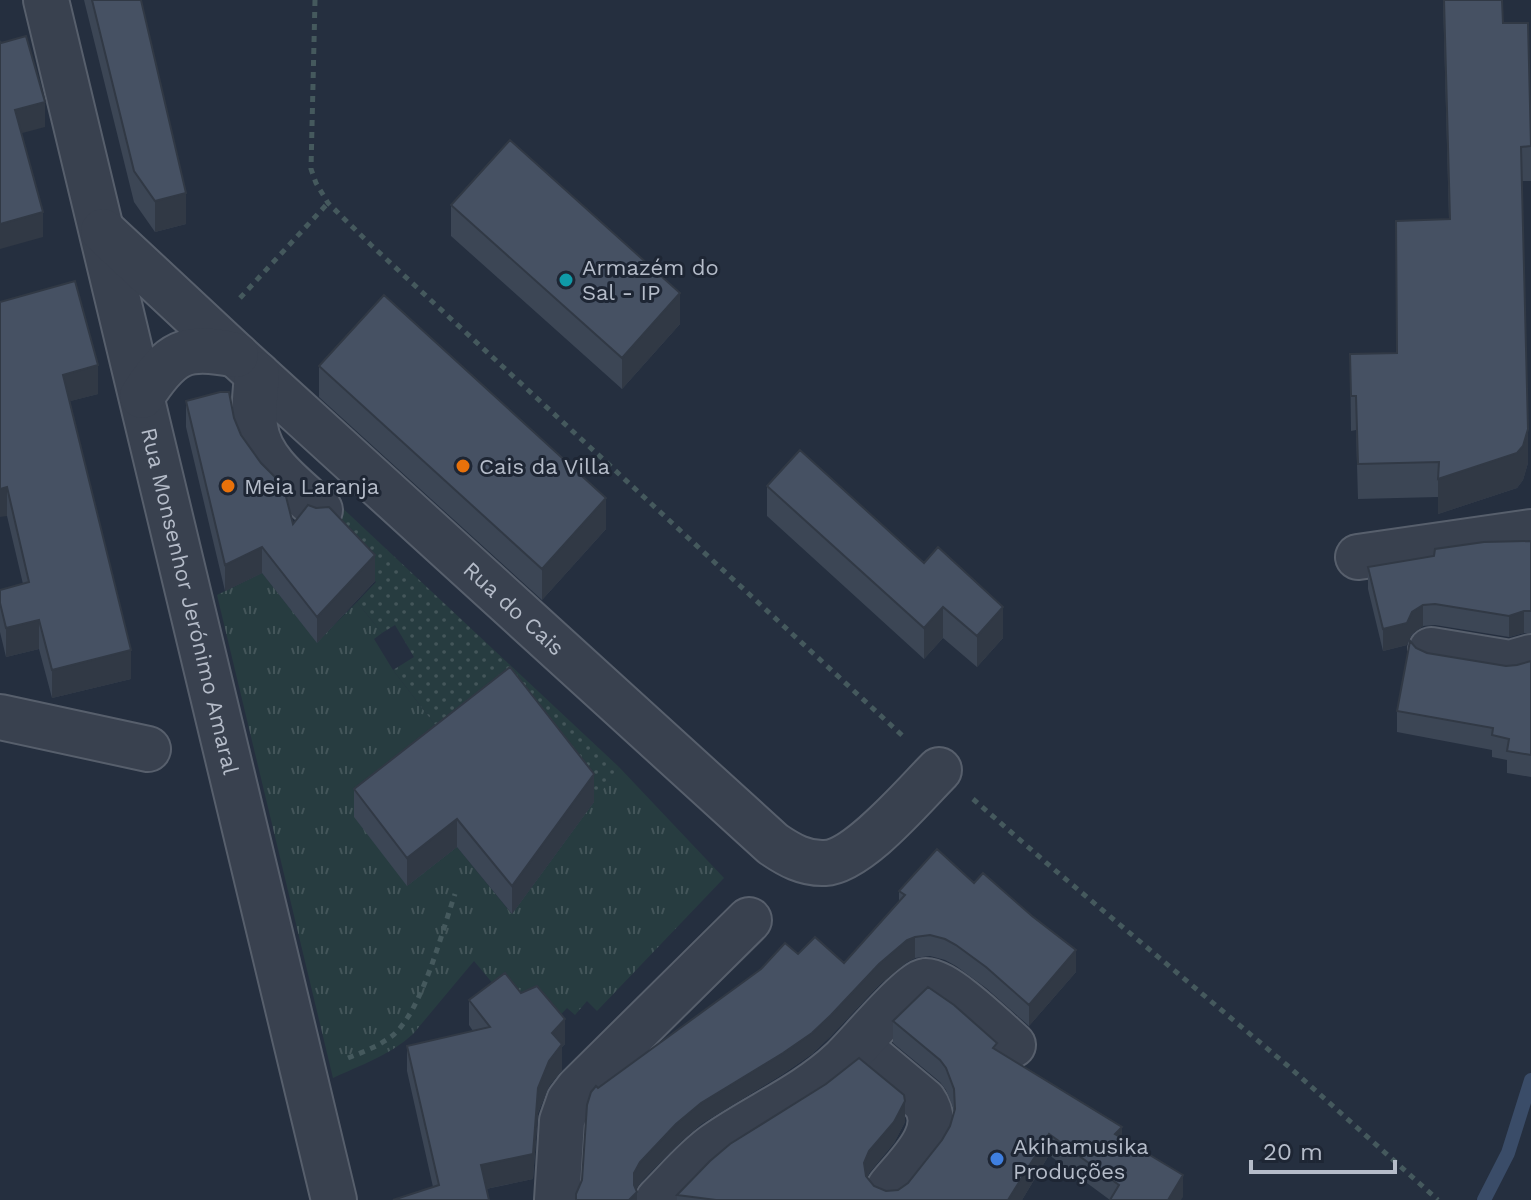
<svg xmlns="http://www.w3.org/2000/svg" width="1531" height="1200" font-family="'Work Sans',sans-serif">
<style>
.grass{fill:url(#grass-tufts)}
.garden{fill:url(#garden-dots)}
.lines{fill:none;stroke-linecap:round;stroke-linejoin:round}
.stream{stroke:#3a4c68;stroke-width:14}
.minor-casing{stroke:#575f6c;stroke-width:48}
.path{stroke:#45595d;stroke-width:5;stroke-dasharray:6 6;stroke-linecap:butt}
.minor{stroke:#39414f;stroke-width:44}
.wall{fill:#3c4655}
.shaded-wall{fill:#313945}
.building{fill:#465163;stroke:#313945;stroke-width:2}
.culture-dot{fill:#0f9aa8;stroke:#1e2634;stroke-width:3}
.food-dot{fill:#e8710a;stroke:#1e2634;stroke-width:3}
.shop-dot{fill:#3f7fe0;stroke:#1e2634;stroke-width:3}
.labels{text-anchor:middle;stroke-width:6;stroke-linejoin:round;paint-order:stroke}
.poi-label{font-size:22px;fill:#b5bcc9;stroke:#1e2634;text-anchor:start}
.street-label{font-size:22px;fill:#b5bcc9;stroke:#1e2634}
</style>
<defs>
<pattern id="grass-tufts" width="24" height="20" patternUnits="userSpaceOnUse" patternTransform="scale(2)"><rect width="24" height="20" fill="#273c40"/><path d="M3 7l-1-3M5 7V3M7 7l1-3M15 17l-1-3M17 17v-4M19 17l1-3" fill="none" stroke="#44565a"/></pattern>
<pattern id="garden-dots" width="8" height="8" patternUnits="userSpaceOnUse" patternTransform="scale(2)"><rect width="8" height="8" fill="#273c40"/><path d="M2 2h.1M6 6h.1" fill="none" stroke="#44565a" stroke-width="1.8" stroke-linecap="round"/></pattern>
</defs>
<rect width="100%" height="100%" fill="#252f3f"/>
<!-- grass -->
<path class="grass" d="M262,573L317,642L357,602L382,633L374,639L393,670L449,743L457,847L511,913L619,767L724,878L597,1011L587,1001L575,1015L567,1008L550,1026L505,998L474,961L413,1034C390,1055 361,1065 333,1078L217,595Z"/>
<!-- garden -->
<path class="garden" d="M335,501L619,767L594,802L449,743L393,670L414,657L395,625L382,633L357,602L376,582L317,521Z"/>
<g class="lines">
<!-- stream -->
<path class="stream" d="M1484,1200L1508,1153L1531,1080"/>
<!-- minor casing -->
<g class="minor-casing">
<g id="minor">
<path id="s1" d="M46,0L334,1200"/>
<path id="s2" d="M103,231L236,355L773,844C789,855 805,864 825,863C859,861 915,794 939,770"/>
<path d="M257,374C256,391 253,409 255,426C259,462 295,487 320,510"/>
<path d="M142,396C171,352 184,344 236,355"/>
<path d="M1358,557L1531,532"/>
<path d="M1431,650L1510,663L1531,657"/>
<path d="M0,717L148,749"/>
<path d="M858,1046L924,1101C946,1132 907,1165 889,1188"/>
<path d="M557,1200L562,1121L569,1101L578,1089L749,920"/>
<path d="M658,1200C677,1181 694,1160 715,1145C756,1116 805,1096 842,1061C857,1047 910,983 925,981C944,979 997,1031 1013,1045"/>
</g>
</g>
<!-- path -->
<path class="path" d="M315,0L311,169L316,183L328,203L371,245L906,739
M240,298L328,203
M973,799L1050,866L1288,1066L1438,1200
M348,1058C363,1052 379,1046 392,1036C422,1012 442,931 455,894"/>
<!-- minor -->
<use href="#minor" class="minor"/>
</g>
<!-- wall -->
<path class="wall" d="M84,0H141L186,224L155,232L134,202Z
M1443,0H1502L1503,23L1531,132V181H1522L1528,463L1523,480L1517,488L1438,514V497L1358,499L1356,430L1351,431L1350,354L1397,353L1449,220Z
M451,205L680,324L622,389L451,236Z
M0,302L98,394L70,401L131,679L52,698L39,649L6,657L0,632V590L23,584L7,516Z
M319,366L606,529L542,600L319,397Z
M186,401L234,418L241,435L261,463L293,524L375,581L317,643L262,573L225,591L186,427Z
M767,486L1003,638L977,667L943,638L924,659L767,516Z
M1531,541V633H1524L1509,637L1435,625L1423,626L1412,634L1407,645L1383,651L1368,589V567Z
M1427,653L1506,666L1517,665L1531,661V777L1507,773V760L1492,757V750L1397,732V711Z
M354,789L594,802L512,914L457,847L407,886L354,817Z
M899,891L1076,972L1029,1026L986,988L956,966L945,960L930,956L915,958L907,962L879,985L831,1036L812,1054L783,1074L701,1124L676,1146L640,1183L636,1189L637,1200L582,1180L598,1088L798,954L844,963L899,901Z
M521,993L565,1044L562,1047V1070L549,1086L538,1113L533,1179L486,1189L433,1187L407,1071V1046L473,1031L469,1025V1000Z
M893,1021L997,1050L1122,1138L1183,1197L1110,1200L1049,1155L1022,1200H677V1195L905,1122L894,1143L869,1173L867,1178L874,1186L886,1191L898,1190L908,1183L942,1140L950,1126L954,1110L946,1090L940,1082L893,1043Z"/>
<!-- shaded-wall -->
<path class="shaded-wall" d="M45,102V127L15,135V110Z
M186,193V224L155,232V201Z
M43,212V237L0,249V224Z
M680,293V324L622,389V358Z
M98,365V394L63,403V375Z
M1528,429V463L1523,480L1517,488L1438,514V479Z
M7,487V516L0,517V489Z
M606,498V529L542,600V569Z
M262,547V573L225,591V565Z
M375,555V581L317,643V617Z
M1423,605V626L1412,634L1407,645L1383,651V629Z
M943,607V638L924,659V628Z
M1003,607V638L977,667V636Z
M1524,611V633L1509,637V616Z
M39,620V649L6,657V628Z
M131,650V679L52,698V670Z
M594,774V802L512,914V886Z
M457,819V847L407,886V858Z
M915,937V958L907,962L879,985L831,1036L812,1054L783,1074L701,1124L676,1146L640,1183L634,1195V1173L640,1162L676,1124L701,1103L907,940Z
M1076,950V972L1029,1026V1005Z
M565,1019V1044L562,1047V1070L549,1086L538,1113L533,1179L481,1190V1165L538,1088L552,1033Z
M905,1101V1122L894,1143L869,1173L864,1184V1163L869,1151Z
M1122,1127V1149L1115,1134Z
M1049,1134V1155L1022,1200H1008Z
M1183,1175V1197L1181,1200H1168Z
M637,1192V1200H629Z"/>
<!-- building -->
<path class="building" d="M92,0H141L186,193L155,201L134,171Z
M1444,0H1502L1503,23H1528L1531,146L1521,147L1528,429L1523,446L1517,453L1438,479L1439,462L1358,464L1356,396H1351L1350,354L1397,353L1396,221L1450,219Z
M26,36L45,102L15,110L43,212L0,224V41L1,43Z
M510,140L680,293L622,358L451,205Z
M75,281L98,365L63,375L131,650L52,670L39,620L6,628L0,603V590L29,582L7,487L0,489V302Z
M384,295L606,498L542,569L319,366Z
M220,392H229L234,418L241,435L261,463L283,485L293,524L308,505L316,508L329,507L375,555L317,617L262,547L225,565L186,401Z
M800,450L924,563L938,547L1003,607L977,636L943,607L924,628L767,486Z
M1531,541V611H1524L1509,616L1435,604L1423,605L1412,612L1407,623L1383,629L1368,567L1434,556L1435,549L1484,542Z
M1410,641L1416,648L1427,653L1506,666L1517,665L1531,661V755L1507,751L1509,739L1492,735L1493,728L1397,711Z
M510,667L594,774L512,886L457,819L407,858L354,789Z
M937,849L974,883L983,873L1032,916L1076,950L1029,1005L986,967L956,945L945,939L930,935L915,937L907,940L879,964L831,1015L812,1033L783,1053L701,1103L676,1124L640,1162L634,1173V1185L637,1192L629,1200H576V1194L582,1180L587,1105L591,1092L596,1086L598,1088L761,969L785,943L798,954L815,937L844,963L905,895L899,891Z
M505,973L521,993L537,986L565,1019L552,1033L562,1044L549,1061L538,1088L533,1154L481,1165L489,1200H393L439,1185L407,1046L490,1027L469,1000Z
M928,987L954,1005L997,1043L993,1048L1122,1127L1115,1134L1183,1175L1168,1200H1110L1119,1185L1049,1134L1008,1200H716L677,1195L710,1161L730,1144L826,1084L859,1058L904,1095L905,1101L894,1122L869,1151L864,1163L866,1176L874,1186L886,1191L898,1190L908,1183L942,1140L950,1126L955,1109L954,1089L946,1068L940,1060L893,1021Z"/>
<!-- markers -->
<circle class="culture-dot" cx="566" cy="280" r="8"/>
<g class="food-dot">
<circle cx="463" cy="466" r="8"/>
<circle cx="228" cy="486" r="8"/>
</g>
<circle class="shop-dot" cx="997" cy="1159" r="8"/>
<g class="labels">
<!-- poi labels -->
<g class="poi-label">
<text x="582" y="275">Armazém do<tspan x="582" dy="25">Sal - IP</tspan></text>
<text x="479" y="474">Cais da Villa</text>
<text x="244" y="494">Meia Laranja</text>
<text x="1013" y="1154">Akihamusika<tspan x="1013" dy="25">Produções</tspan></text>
</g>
<!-- street labels -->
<g class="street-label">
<text dy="8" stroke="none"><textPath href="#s1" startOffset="618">Rua Monsenhor Jerónimo Amaral</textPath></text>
<text dy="8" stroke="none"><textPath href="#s2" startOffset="558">Rua do Cais</textPath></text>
</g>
</g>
<!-- scale -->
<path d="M1251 1160v12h144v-12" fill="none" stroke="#b5bcc9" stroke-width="4"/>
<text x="1263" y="1160" font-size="24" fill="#b5bcc9" stroke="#1e2634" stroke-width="6" paint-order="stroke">20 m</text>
</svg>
